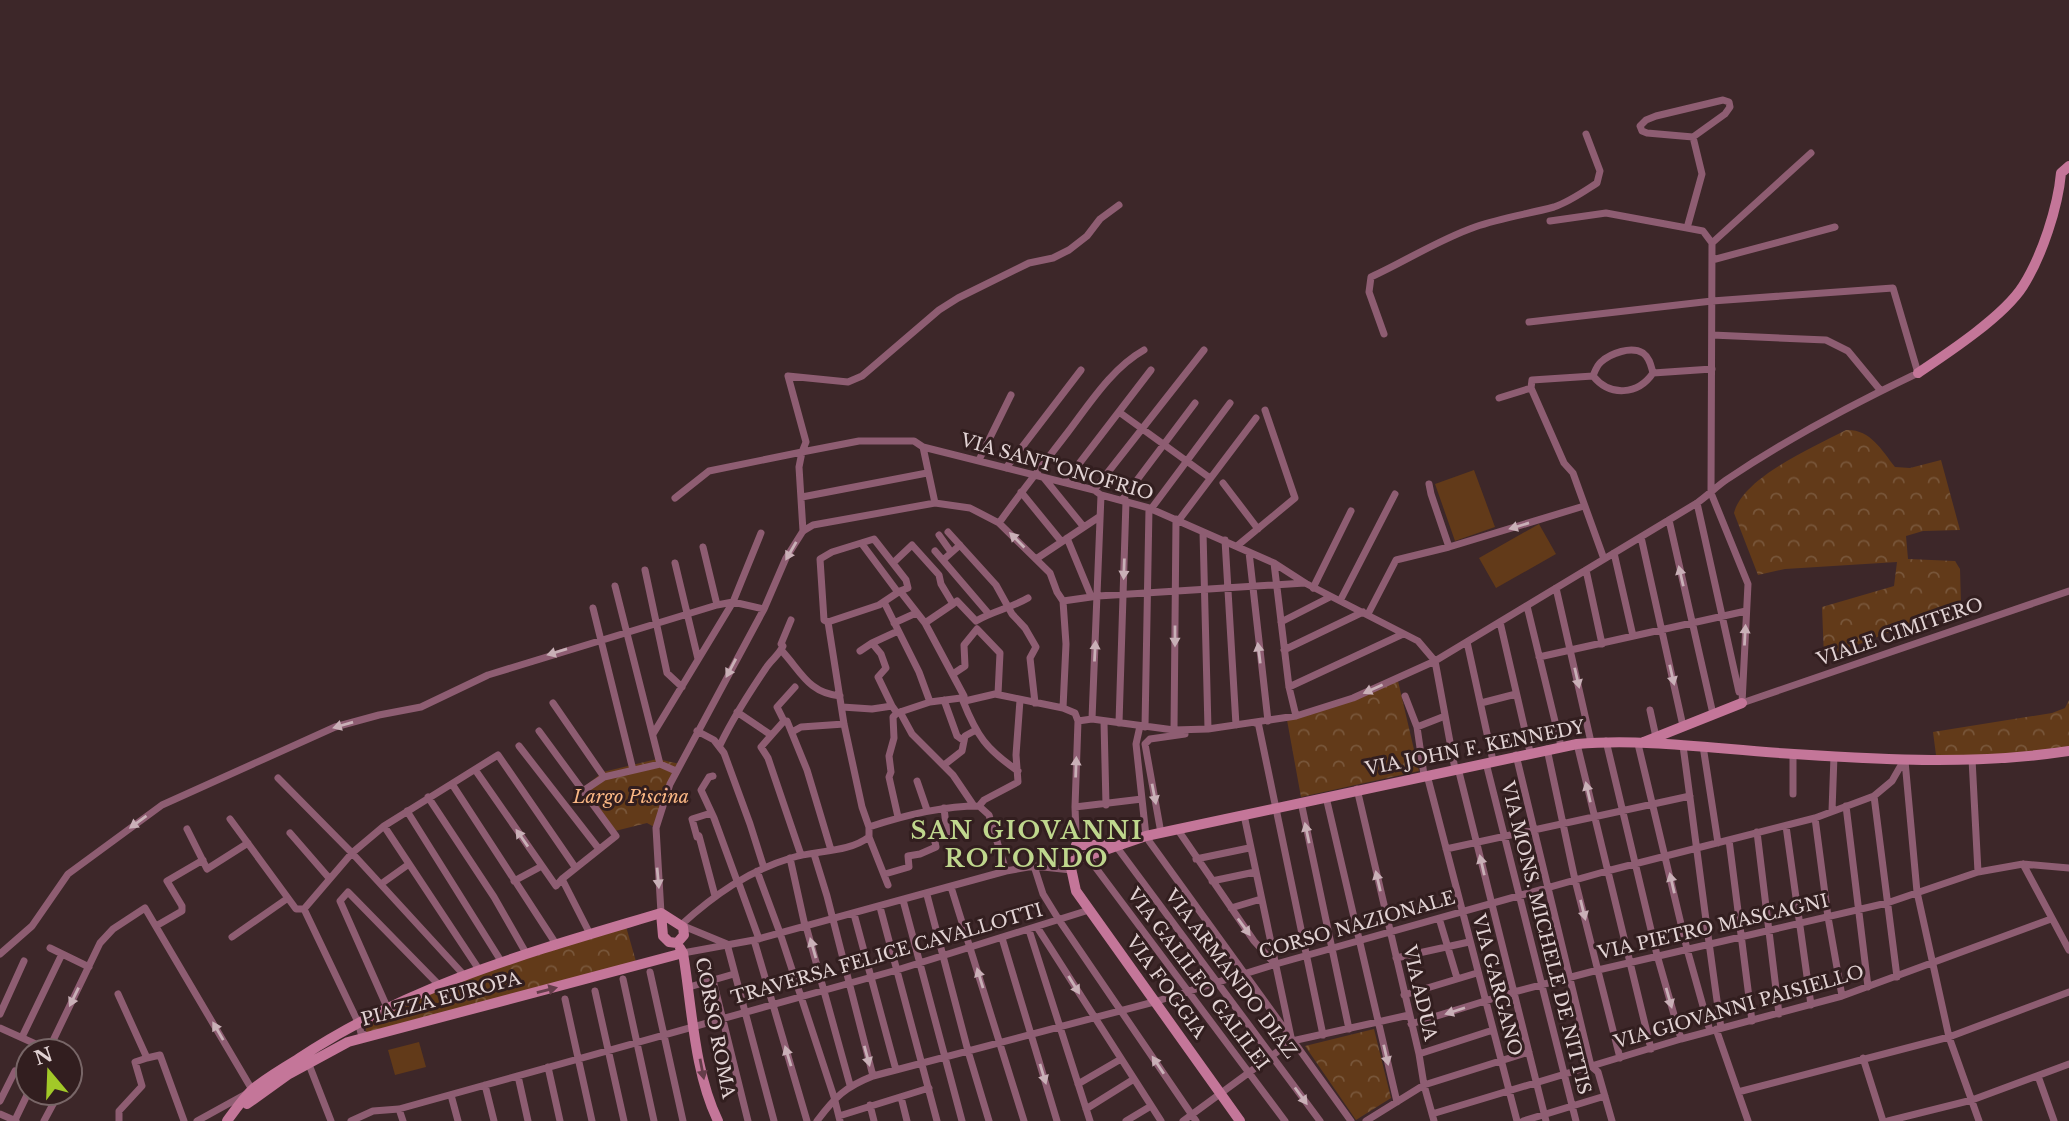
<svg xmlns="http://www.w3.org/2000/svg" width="2069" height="1121" font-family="'Libre Baskerville',serif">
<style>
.grass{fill:#623a19}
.forest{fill:url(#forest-crowns)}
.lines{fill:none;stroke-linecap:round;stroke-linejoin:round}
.street{stroke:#8e5d72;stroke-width:7}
.secondary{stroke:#c47699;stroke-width:10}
.oneway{fill:#c9b0b7}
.oneway2{fill:#653d4a}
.labels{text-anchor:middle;stroke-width:6;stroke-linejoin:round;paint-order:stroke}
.street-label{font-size:18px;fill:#e2d3d4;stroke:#321e1f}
.park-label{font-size:18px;font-style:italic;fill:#fab784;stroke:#321e1f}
.district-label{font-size:24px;font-weight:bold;letter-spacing:2px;fill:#bfd78d;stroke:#321e1f}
</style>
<defs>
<pattern id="forest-crowns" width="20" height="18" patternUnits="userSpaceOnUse" patternTransform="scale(1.75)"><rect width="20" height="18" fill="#623a19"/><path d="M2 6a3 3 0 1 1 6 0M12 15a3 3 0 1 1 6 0" fill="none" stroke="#78563a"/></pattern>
</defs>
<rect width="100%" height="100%" fill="#3d2729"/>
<!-- grass -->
<path class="grass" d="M1474,470L1495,527L1455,541L1435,484Z
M1539,524L1556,554L1496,588L1479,558Z
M419,1042L426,1067L395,1075L388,1050Z"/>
<!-- forest -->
<path class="forest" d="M1846,430C1870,429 1881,449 1895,467L1910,468L1941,460L1960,530L1923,531L1906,536L1908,559L1955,561L1960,569L1961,604L1824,658L1822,607L1894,586L1897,562L1785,569L1758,575L1734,513C1743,477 1814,447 1846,430Z
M1398,681L1419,771L1301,797L1287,720Z
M2069,700V746L2016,755H1936L1933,732L2052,713L2065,708Z
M657,759L680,764L656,828L647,823L615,831L585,786L603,772Z
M625,923L637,965L367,1036L364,1019L438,984Z
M1374,1029L1391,1098L1356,1120L1305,1046Z"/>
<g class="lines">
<!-- street -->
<path class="street" d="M1723,100L1729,102L1730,107L1725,114L1693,137L1647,133L1642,131L1640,126L1646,120L1656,116Z
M1693,137L1702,174L1687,228L1703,231L1712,243L1711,493L1748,584L1742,703
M1550,221L1606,213L1687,228
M1712,243L1811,153
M1712,260L1835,227
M1384,334L1369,292L1371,277C1406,261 1438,240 1475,227C1501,218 1528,214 1554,207C1569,202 1583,192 1597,183L1600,171L1586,134
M1712,335L1826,340L1848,351L1881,391
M1593,376C1595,371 1597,365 1601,362C1611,353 1631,346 1643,353C1650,358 1651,366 1653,373
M1531,388L1532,380L1593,376C1610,397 1638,395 1653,373L1712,369
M1499,398L1531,388L1564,463L1573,473L1604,559
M1119,412L1210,478
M923,447L935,503
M979,460L1011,395
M1006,468L1081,370
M1044,478L1083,526
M1065,482L1151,370
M1223,483L1258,529
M1429,484L1431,494L1449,547
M1094,490L1204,350
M1021,492L1061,541
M802,497L927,473
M675,498L709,471L802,452L806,442L788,376L848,382L862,376L939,310L958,298L1029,263L1053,258L1069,250L1087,236L1100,219L1119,205
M1122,500L1195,403
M1697,503L1739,692
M1151,509L1230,403
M1179,520L1256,418
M1669,520L1713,714
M999,523C1021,492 1045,462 1068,432C1090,403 1112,368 1144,350
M803,531L799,467L802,452L859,441H914L923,447L1094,490L1101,495L1149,508L1274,563L1305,583L1418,641L1435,661
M948,532L996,585L1012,614L1025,628L1036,647L1030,658L1035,703
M1203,532L1208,729
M939,535L951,552
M1641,537L1683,726
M1067,538L1091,596
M1225,540L1236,725
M862,544L897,591
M1237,546L1295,498L1265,410
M703,547L717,605
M935,551L988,613
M1249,552L1268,721
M1614,553L1633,636
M1036,559L1099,517
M943,560L960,545
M675,563L698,659
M893,563L912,545L939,575L941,584L953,604L957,601L976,621
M1274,563L1289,687L1296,716
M645,570L667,673L682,687
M1586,570L1602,644
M615,586L660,764
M1313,588L1351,511
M1556,588L1591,742
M1063,601L1098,596L1305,583
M1340,601L1395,494
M884,602L919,672L930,702
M1527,606L1561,746
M593,608L633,770
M1368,614L1396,560L1449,547L1584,506
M976,621C993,611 1011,608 1028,598
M828,622L824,620L820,559L832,552L874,539L906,580L908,588L900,591L925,623L964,696L961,698
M828,622L844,724L862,807L869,827
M828,622L879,605L900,591
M1281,622L1330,597
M1500,622L1530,752
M894,623L916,613
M925,623L953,604
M977,629L1000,653L998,694
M1467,642L1493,761
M781,650C801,671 808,693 840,696
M1284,650L1363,612
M860,651L872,643
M1539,657L1746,611
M1435,661L1455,769
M953,674L965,666L964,645L977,629
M795,687L777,707L784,721H787L807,770L831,850
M1289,687L1403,634
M1405,696L1417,727L1424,775
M944,700L957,736L964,741
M963,701C977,736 986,749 1018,771
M553,703L604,777
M1481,703L1516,694
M1742,703L2069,591
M892,706L878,677L886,668L881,654L872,643L898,631
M842,707L872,709L892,706L897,713L930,702L961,698L965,701L995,694L1063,708
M1650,710L1656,737
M737,712L771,735
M900,712L912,734L953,775L974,806
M897,713L893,717L894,738L889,756L891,772L889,777L898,817
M1092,719L1101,495
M784,721L761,747L768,758L801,855
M1078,721L1092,719L1174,730L1208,729L1296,716L1353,698L1435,661L1697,503C1707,496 1716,487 1726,480C1784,441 1855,403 1918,373L1893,288L1712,301L1529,322
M1104,722L1106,805
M1119,723L1126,501
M1255,723L1258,722L1323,1035
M1140,726L1136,744L1146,836
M1145,727L1149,508
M1417,727L1445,716
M1174,730L1176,519
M539,731L616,836L562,879L590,934
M697,731L714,740L724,753L750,824L764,868
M792,732L801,727L844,724
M653,734L733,602L761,533
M1606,741L1657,955L1681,1039
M1577,744L1651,1049
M1638,744L1687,949L1710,1031
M720,745C733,718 749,693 766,668C771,660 779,655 783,646L781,644L791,620
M519,746L599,849
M1683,746C1696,840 1707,934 1721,1028
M1703,746L1718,843
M1547,749L1575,880L1620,1058
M1516,755L1591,1066L1598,1072L1612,1121
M1972,759L1978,872
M1905,761L1917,892L1949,1037L1979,1121
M1486,763L1576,1121
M944,765L962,751L965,736L974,731
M1458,768L1546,1121
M476,771L556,886L562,879
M1427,775L1517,1121
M713,776L709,777L701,790L714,818L737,881
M278,778L352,853L463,974
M917,781L927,810
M452,784L556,944
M1357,789L1419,1054L1424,1085L1434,1121
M583,791L604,777L660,764L676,771
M1793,794V754
M1874,796L1897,977
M428,797L494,897L526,953
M1326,797L1397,1102
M1301,802L1349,1029
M979,806L984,800L1018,782L1016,755L1020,700
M1846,806L1868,987
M1075,807L1142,799
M407,811L501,961
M1832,811L1834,756
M711,813L692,819L697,837L699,836L715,896
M1244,815L1291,1037
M1815,818L1828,917L1842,996
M230,819L296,909H304L358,1022L361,1033L367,1036
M384,826L478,968
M1786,826L1811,1005
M187,829L207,869L248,843
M1178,830L1254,941L1275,964
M1757,832L1779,1014
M290,833L329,878
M1161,833L1145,744L1150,739L1185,734
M1149,836V841L1351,1121
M869,837L888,885
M1729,840L1752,1021
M1116,846L1320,1121
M1446,849L1690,796
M814,854L827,896L873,1076
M1087,856L1285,1121
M790,858L805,926
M1196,859L1249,848
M2023,864L2069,950
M1034,866L1043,894L1059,920L1196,1121
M757,871L780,933L834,1097L840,1121
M885,874L909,867L908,856L920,854L936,847L934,837L947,834L944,808
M514,881L542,866
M738,881L759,939
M1212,881L1255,872
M381,884L409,864
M951,887L1024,1121
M927,895L968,1051L989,1121
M903,900L962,1121
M880,907L937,1121
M1231,908L1261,899
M304,909L352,853L384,826L498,755L575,867
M661,913L656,828L670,784L764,609L786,558L803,531L813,525L935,503L970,508L999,523L1050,573L1057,592L1063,601L1066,644L1063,708L1075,713L1078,721L1075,807L1077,860
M854,914L896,1070
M1439,918L1457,978
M156,926L182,911V906L167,881L203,860
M806,926L850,1085
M1037,927L1161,1121
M1029,930L1090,1121
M232,937L288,898
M1002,938L1057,1121
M754,940L807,1121
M727,944L681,925C714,895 748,871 791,858C816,850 848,853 869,837V827C905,815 941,806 979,806L989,815L1006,871
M727,944L774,1121
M50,948L89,967
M683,953L754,940L1006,871L1034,866L1071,870
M0,954L32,926L68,874L162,805L335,727L379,715L421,707L488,675L717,605L733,602L764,609
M1396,958L1469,942
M650,972L683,1121
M623,979L654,1121
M713,980L748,1121
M689,987L734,974
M595,991L624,1121
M118,994L147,1058L135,1062L142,1086L119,1111V1121
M1404,995L1477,973
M565,999L592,1121
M387,1007L340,901L348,892L438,984
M0,1014L24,961
M1411,1024L1514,992L1598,970L1887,903L1978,872L2023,864L2069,868
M0,1028L49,1050
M1716,1029L1748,1121
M22,1037L62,954
M48,1051L100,943L113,929L145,908L254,1093
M1419,1054L1493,1030
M147,1058L160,1055L184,1121
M1863,1058L1883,1121
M308,1062L331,1121
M548,1067L560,1121
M518,1076L528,1121
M2038,1076L2054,1121
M1078,1084L1121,1059
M485,1085L494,1121
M1738,1092L1949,1037L2069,992
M451,1095L458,1121
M901,1097L907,1121
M0,1101L15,1071
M870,1105L874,1121
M399,1109L403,1121
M1086,1109L1134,1079
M0,1114L16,1121
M1432,1114L1681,1039L1842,996L2051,919
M839,1116L929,1088
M15,1120L28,1093
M44,1121L59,1093
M197,1121L246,1094
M351,1121L373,1111L399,1109L897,970L1089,910
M817,1121C835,1097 845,1087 873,1076L1154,1002L1276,964L1607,871L1815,818L1874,796L1892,781L1904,760
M1126,1121L1151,1106
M1183,1121L1292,1041L1409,1015
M1366,1121L1424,1085L1529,1052
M1523,1121L1605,1096
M1888,1121L1972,1100L2069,1064"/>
<!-- secondary -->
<path class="secondary" d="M1918,373C1948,353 2004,316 2023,286C2042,256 2058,207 2061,173L2069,166
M1644,742L1742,703
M1076,845H1113
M661,913L663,936L669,942L677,943
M680,948L683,953C692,1007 694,1072 718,1121
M247,1104L289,1074L348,1042L683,953
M227,1121C235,1110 244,1097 254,1088C268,1077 283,1068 298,1059C410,984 534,951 661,913L683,927L684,935L677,943
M1240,1121L1076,891L1071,868L1073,861L1146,836L1577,744C1649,738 1722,750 1794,754C1886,760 1977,765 2069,751"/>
</g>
<!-- one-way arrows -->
<defs><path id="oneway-solid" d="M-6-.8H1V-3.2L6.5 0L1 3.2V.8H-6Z" transform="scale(1.75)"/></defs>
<g class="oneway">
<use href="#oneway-solid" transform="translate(1519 526) rotate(163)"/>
<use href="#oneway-solid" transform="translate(1017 540) rotate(-135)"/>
<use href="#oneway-solid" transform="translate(791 551) rotate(120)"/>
<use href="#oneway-solid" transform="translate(1124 569) rotate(92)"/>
<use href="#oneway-solid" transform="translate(1681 576) rotate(-103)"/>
<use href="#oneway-solid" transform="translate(1745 635) rotate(-87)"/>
<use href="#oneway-solid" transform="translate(1175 636) rotate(90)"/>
<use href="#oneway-solid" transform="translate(1095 651) rotate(-87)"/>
<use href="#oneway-solid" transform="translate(557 652) rotate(163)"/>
<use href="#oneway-solid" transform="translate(1259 653) rotate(-97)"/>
<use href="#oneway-solid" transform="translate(731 668) rotate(118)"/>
<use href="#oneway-solid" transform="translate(1672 675) rotate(77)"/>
<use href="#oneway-solid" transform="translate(1577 678) rotate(77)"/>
<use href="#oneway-solid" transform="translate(1373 689) rotate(156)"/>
<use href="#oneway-solid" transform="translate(343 725) rotate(164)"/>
<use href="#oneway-solid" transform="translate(1076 767) rotate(-88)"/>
<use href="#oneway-solid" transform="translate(1588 792) rotate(-103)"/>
<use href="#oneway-solid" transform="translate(1154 794) rotate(79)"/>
<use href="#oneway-solid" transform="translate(138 822) rotate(144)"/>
<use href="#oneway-solid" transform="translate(1307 833) rotate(-102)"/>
<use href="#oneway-solid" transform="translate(522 838) rotate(-125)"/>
<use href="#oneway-solid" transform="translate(1482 865) rotate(-103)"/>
<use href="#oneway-solid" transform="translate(658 878) rotate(85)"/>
<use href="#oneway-solid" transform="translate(1378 881) rotate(-103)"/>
<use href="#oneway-solid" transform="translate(1672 883) rotate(-103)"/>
<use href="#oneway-solid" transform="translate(1583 910) rotate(76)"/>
<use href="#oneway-solid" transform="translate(1244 927) rotate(54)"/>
<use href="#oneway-solid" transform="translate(813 948) rotate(-106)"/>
<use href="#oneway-solid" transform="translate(980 978) rotate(-107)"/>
<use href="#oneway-solid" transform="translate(1074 985) rotate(58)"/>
<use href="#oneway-solid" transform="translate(74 997) rotate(116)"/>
<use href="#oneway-solid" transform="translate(1669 998) rotate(74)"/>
<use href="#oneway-solid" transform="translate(1455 1011) rotate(162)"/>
<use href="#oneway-solid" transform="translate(218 1031) rotate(-120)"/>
<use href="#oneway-solid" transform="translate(1386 1055) rotate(77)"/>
<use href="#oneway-solid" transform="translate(788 1056) rotate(-107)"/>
<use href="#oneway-solid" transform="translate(867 1056) rotate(75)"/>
<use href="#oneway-solid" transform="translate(1158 1065) rotate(-124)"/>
<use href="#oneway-solid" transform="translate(1043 1074) rotate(73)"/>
<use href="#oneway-solid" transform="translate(1301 1096) rotate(54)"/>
</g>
<g class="oneway2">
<use href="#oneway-solid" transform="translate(547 990) rotate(-14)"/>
<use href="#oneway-solid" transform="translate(702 1069) rotate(79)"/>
</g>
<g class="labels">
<!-- street labels -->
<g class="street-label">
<text transform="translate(1057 467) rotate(16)" y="6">VIA SANT'ONOFRIO</text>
<text transform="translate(1900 632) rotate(-19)" y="6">VIALE CIMITERO</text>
<text transform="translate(1475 748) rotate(-11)" y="6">VIA JOHN F. KENNEDY</text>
<text transform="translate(1357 925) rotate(-16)" y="6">CORSO NAZIONALE</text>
<text transform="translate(1713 927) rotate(-13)" y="6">VIA PIETRO MASCAGNI</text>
<text transform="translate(1546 938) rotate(76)" y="6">VIA MONS. MICHELE DE NITTIS</text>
<text transform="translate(887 954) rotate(-16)" y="6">TRAVERSA FELICE CAVALLOTTI</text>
<text transform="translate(1231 974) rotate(53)" y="6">VIA ARMANDO DIAZ</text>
<text transform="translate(1198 979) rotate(53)" y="6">VIA GALILEO GALILEI</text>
<text transform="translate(1497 985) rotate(75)" y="6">VIA GARGANO</text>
<text transform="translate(1166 987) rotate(54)" y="6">VIA FOGGIA</text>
<text transform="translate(1420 993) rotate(77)" y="6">VIA ADUA</text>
<text transform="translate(441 999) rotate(-15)" y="6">PIAZZA EUROPA</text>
<text transform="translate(1739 1007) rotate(-16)" y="6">VIA GIOVANNI PAISIELLO</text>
<text transform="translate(715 1028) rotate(79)" y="6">CORSO ROMA</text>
</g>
<!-- park labels -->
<g class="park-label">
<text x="631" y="803">Largo Piscina</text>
</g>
<!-- district labels -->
<g class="district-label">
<text x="1027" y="839">SAN GIOVANNI<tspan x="1027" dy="28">ROTONDO</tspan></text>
</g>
</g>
<!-- north arrow -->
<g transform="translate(49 1072) rotate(341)"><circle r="33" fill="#321e1f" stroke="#786667" stroke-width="2"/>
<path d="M0-5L12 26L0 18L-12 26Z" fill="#a2c928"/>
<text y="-10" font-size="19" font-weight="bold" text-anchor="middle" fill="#e2d3d4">N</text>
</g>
</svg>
